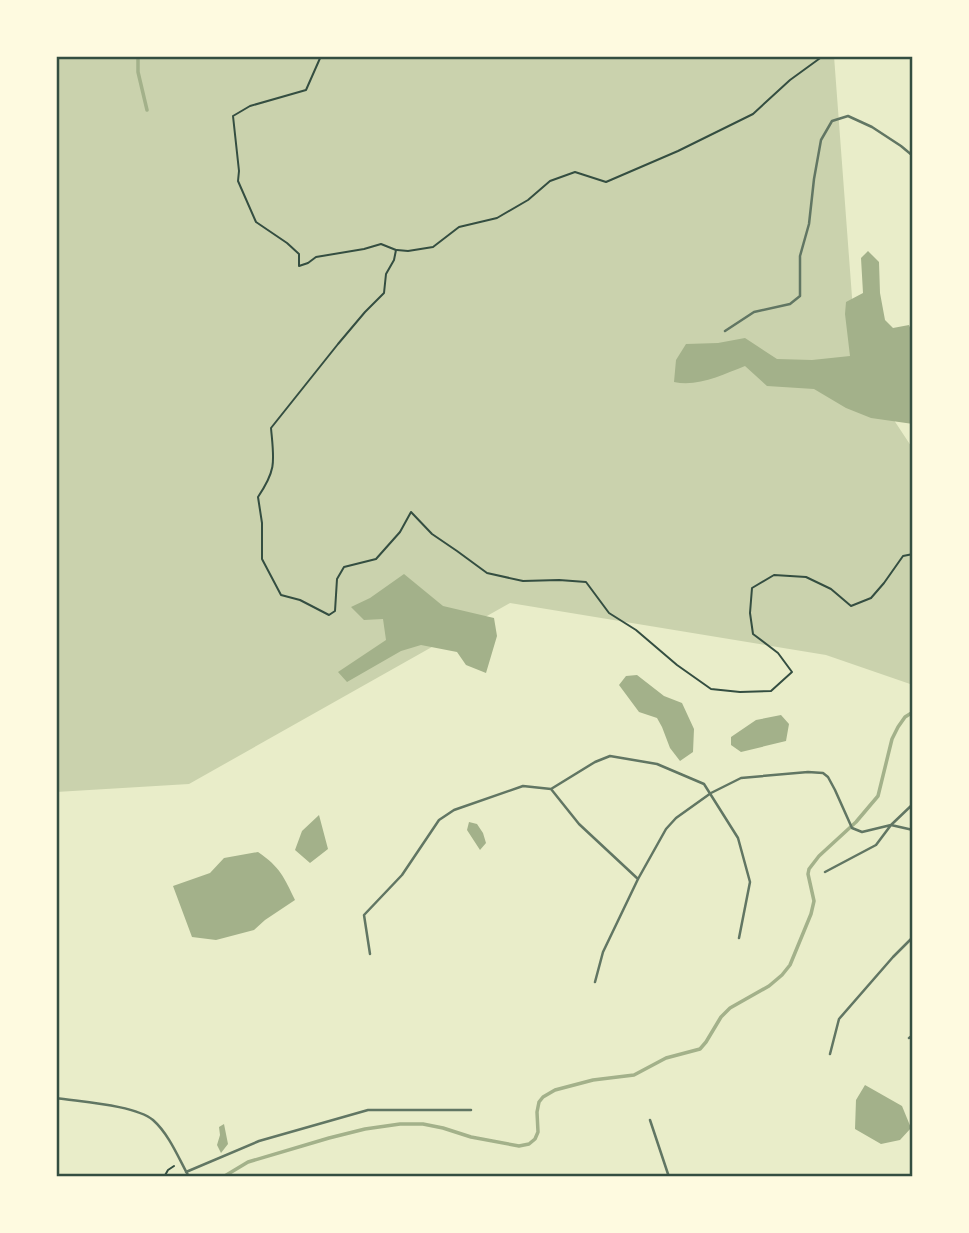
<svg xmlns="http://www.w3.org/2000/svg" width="969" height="1233" font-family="'Open Sans',sans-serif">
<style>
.green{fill:#cad2ad}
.water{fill:#a3b18a}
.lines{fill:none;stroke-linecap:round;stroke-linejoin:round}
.stream{stroke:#a3b18a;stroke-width:3.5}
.path{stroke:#344e41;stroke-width:2}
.service{stroke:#617663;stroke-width:2.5}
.neatline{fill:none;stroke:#344e41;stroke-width:2.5}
</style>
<rect width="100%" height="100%" fill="#e9edc9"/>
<!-- green -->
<path class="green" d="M56,56H834L857,364L913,449V685L826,655L510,603L189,784L56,792Z"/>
<!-- water -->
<path class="water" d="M868,251L879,262L880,293L885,320L893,328L909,325L913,335V424L871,418L846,408L814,389L767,386L745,366C722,375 698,387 674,382L676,360L686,344L718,343L745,338L777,359L812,360L850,356L845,314L846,302L863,293L861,258Z
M404,574L443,606L494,618L497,636L486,673L466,665L457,652L421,645L401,651L347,682L338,672L386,640L383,619L364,620L351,607L370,598Z
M637,675L664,696L682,703L694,729L693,752L680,761L670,748L662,727L657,718L639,712L619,685L626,676Z
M781,715L789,724L786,741L741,752L731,745V737L756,720Z
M319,815L328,849L310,863L295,850L302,831Z
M469,822L477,824L483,833L486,843L480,850L467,830Z
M258,852C280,867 284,877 295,900L265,920L254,930L216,940L192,937L173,886L210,873L224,858Z
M865,1085L902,1106L911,1128L900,1140L881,1144L855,1129L856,1100Z
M224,1124L228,1144L221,1153L217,1145L220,1135L219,1127Z"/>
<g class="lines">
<!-- stream -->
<path class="stream" d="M138,56V72L147,110
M223,1177L248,1162L329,1138L365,1129L400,1124H423L443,1128L471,1137L519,1146L529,1144L535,1139L538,1132L537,1112L539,1102L543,1097L555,1090L593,1080L634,1075L666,1058L700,1049L706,1042L721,1017L730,1008L769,986L782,975L790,965L811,914L814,901L808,874L809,869L819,856L856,822L878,796L892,739L898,727L905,717L913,712"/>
<!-- path -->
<path class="path" d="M321,56L306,90L250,106L233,116L239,171L238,181L256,222L287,243L299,254V266L308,263L316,257L364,249L381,244L396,250L394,260L386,274L384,293L365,312L338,344L271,428C274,461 277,469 258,497L262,523V559L281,595L300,600L329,615L335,611L337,579L344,567L376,559L400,532L411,512L432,534L457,551L487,573L523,581L559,580L586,582L609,613L636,630L677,665L711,689L740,692L771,691L792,672L778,653L753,634L750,613L752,588L774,575L806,577L831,589L851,606L871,598L884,583L903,556L913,554
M397,250L408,251L433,247L459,227L497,218L528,200L550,181L575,172L606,182L678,151L753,114L790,80L823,56
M164,1177L168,1170L174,1166"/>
<!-- service -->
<path class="service" d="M725,331L754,312L790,304L800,296V256L809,224L814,179L821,140L832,121L848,116L872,127L901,146L913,156
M551,789L579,824L638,879
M825,872L876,845L891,825L913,804
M370,954L364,915L402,875L439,820L454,810L523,786L551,789L595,762L610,756L657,764L704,784L738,838L750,882L739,938
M595,982L603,952L638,879L666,829L676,818L711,793L741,778L808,772L823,773L828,777L835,790L852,828L862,832L891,825L913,830
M909,1038L913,1035
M830,1054L839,1019L893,957L913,937
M56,1098C81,1102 135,1105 153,1120C169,1134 179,1159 189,1177
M650,1120L669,1177
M186,1172L259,1141L368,1110H471"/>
</g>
<!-- border -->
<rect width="969" height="1233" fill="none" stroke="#fefae0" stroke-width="116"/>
<rect x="58" y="58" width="853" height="1117" class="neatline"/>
</svg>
